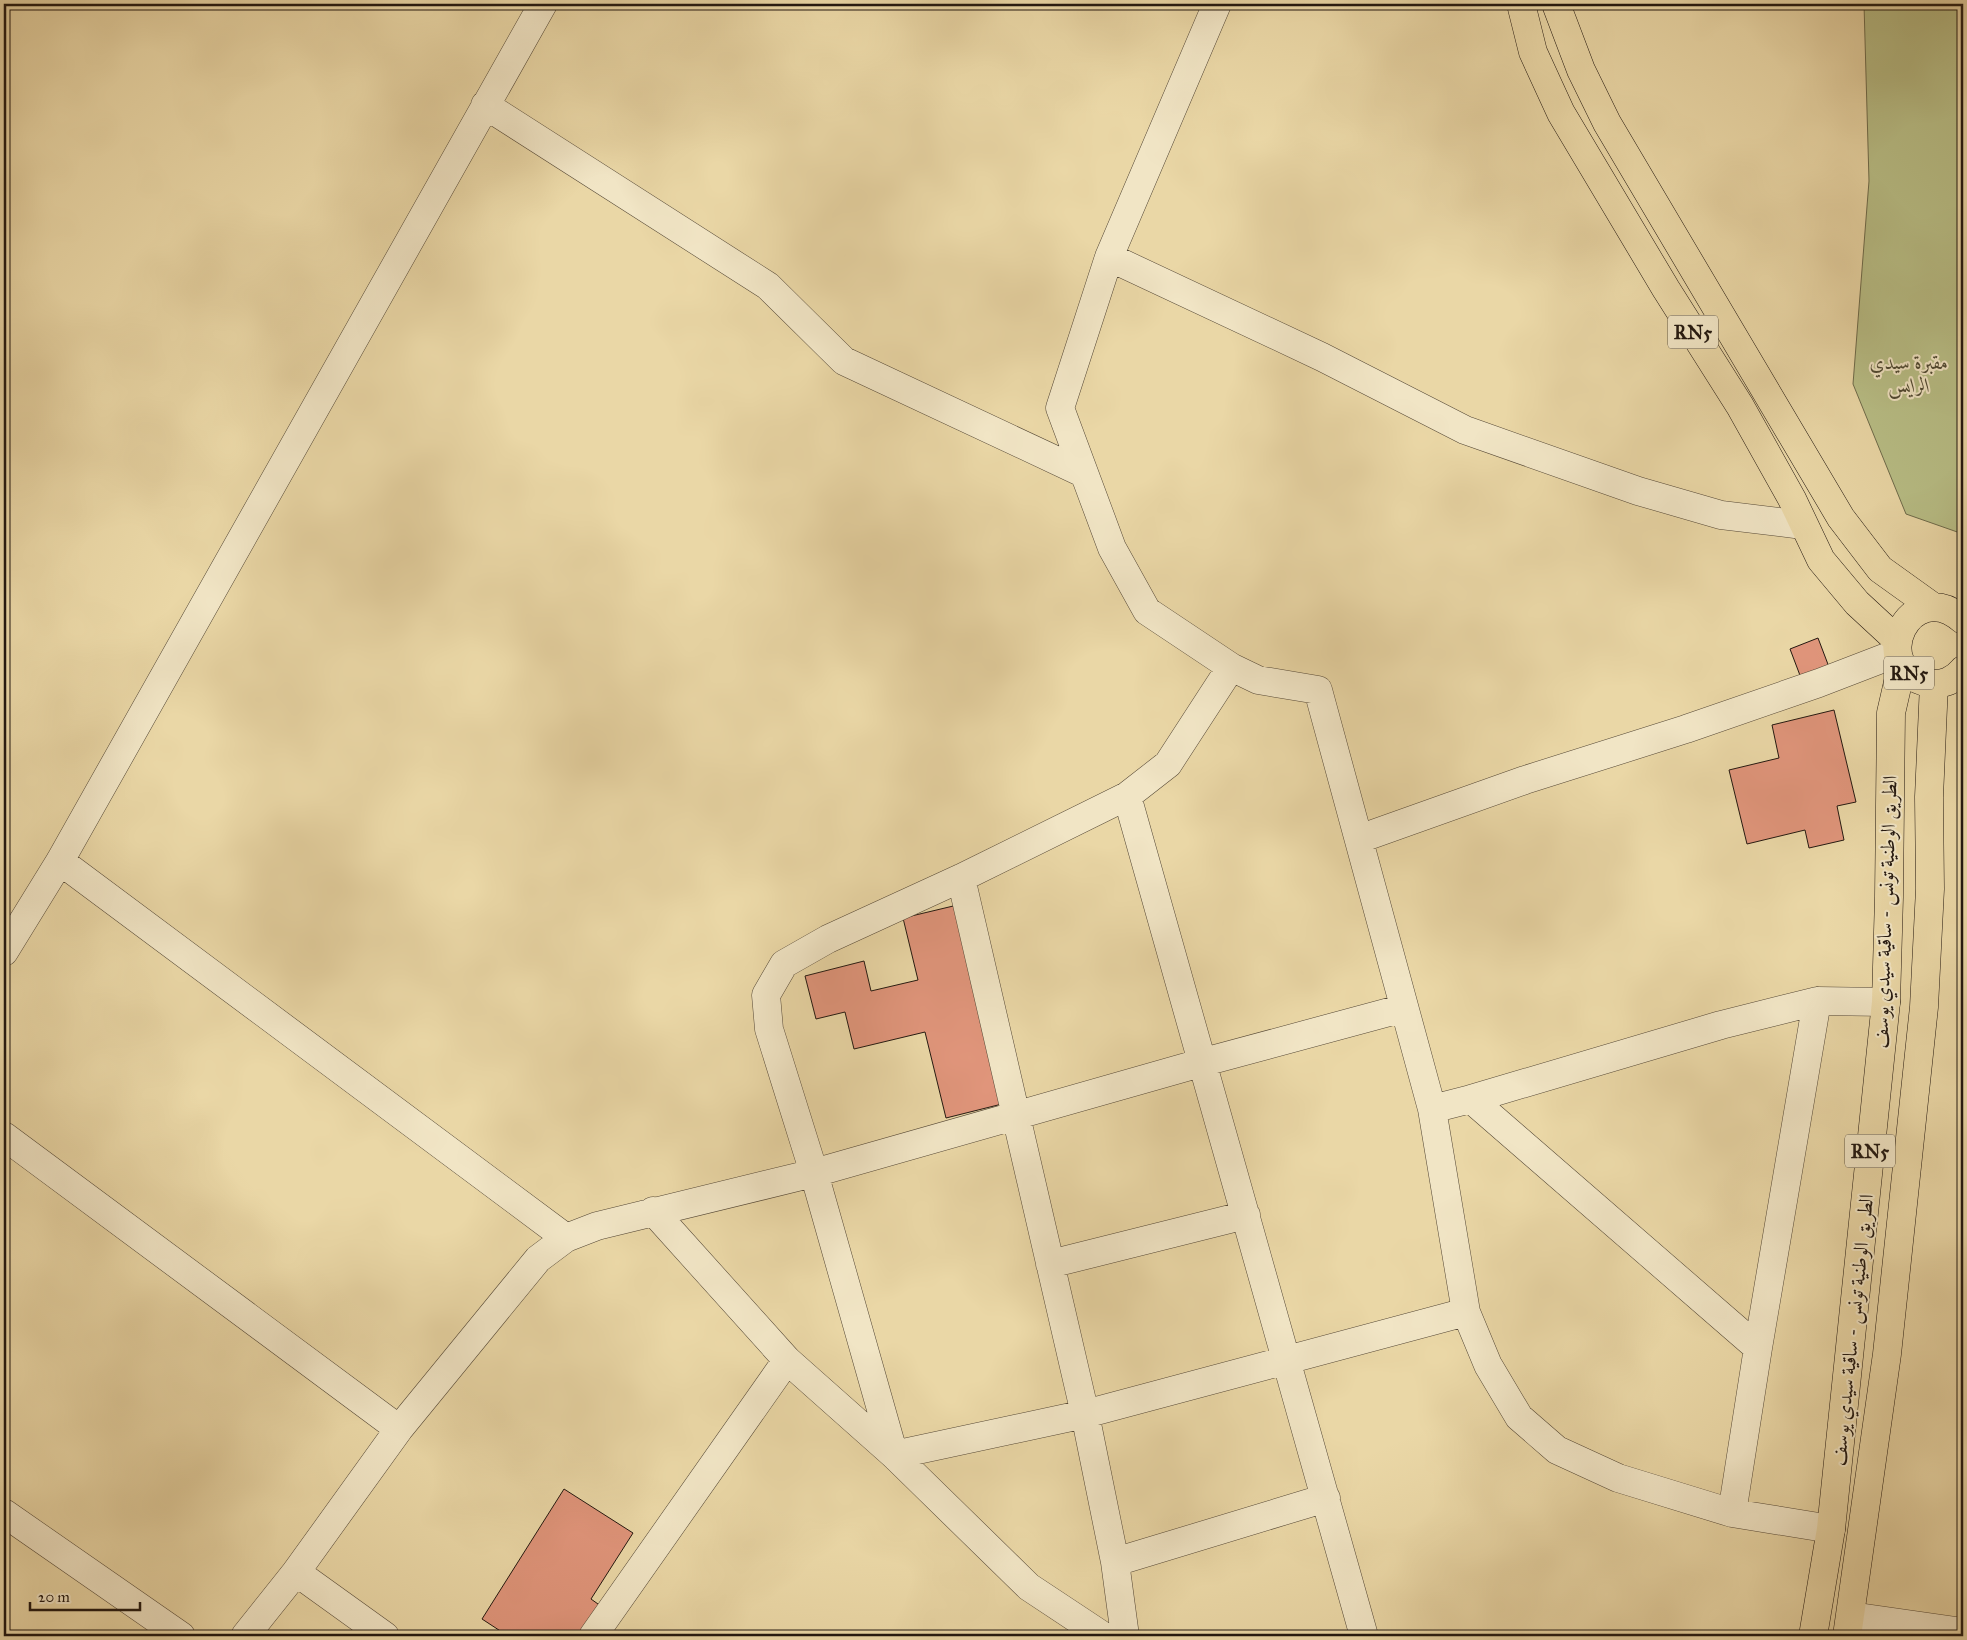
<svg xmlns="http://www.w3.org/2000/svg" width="1967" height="1640" font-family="'IM FELL Great Primer',Amiri,serif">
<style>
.green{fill:#b8be86;stroke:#6e6b4b}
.building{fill:#e0957b;stroke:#231810}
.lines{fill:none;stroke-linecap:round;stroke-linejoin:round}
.minor-casing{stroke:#554836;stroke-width:29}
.major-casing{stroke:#231810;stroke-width:29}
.minor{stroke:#f1e5c5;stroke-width:28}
.major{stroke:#ead7a6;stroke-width:28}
.labels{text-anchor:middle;stroke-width:4;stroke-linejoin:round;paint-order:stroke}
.shield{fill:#f1e5c5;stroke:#615646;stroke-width:1}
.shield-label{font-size:19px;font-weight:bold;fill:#231810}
.park-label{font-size:20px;font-style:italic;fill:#504a33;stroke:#f1e5c5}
.street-label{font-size:20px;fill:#231810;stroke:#f1e5c5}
</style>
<rect width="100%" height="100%" fill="#ead7a6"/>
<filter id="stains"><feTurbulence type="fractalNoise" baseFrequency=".004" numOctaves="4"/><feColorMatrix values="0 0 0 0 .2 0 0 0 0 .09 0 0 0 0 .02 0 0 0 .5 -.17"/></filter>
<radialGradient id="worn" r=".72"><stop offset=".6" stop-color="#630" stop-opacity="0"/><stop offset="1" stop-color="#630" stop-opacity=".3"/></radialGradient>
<!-- green -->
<path class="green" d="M1864,4H1963V534L1906,514L1853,384L1869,181Z"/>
<!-- building -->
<path class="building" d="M1818,638L1829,667L1801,678L1790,649Z
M1834,710L1856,802L1837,806L1844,840L1809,848L1805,830L1747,844L1729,770L1779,758L1772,725Z
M970,902L1018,1100L946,1118L925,1032L854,1049L845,1012L816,1019L805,976L864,961L871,991L918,980L903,918Z
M564,1489L633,1533L591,1599L605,1609L587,1636H508L482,1619Z"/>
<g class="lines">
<!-- minor casing -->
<g class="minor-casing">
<path id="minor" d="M1217,4L1109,257L1060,408L1112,548L1147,611L1231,667
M485,105L768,286L844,361L1083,473
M1109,257L1322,357L1465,430L1638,491L1721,515L1803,525
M1127,796L1364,1636
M1359,839L1525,780L1686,729L1819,683L1897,653
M60,861L566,1238
M961,878L1085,1414L1115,1562L1125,1636
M4,952L60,861L543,4
M1471,1099L1758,1348
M1432,1109L1471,1099L1721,1025L1817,1001L1886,1002
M4,1136L399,1429
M653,1211L787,1360L894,1455L1029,1587L1103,1636
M1050,1264L1246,1215
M894,1455L814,1173L769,1029L766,995L784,964L828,939L961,878L1127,796L1168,764L1231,667L1258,680L1318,690L1432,1109L1466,1312L1488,1365L1519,1417L1557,1450L1618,1478L1732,1513L1831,1529
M894,1455L1085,1414L1466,1312
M4,1513L181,1636
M1732,1513L1758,1348L1817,1001
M1115,1562L1326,1498
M296,1572L385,1636
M1851,1616L1963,1632
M245,1636L296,1572L399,1429L538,1259L566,1238L597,1226L814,1173L1204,1062L1404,1008
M593,1636L787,1360"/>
</g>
<!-- major casing -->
<g class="major-casing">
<path id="major" d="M1521,4L1533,52L1561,113L1666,289L1740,406L1792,499L1821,560L1857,603L1897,640
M1556,4L1581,70L1607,123L1841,518L1880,569L1933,607
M1963,620C1910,573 1865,669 1929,683C1942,686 1955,680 1963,670
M1813,1636L1831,1529L1886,1002L1889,897L1891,713L1902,665
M1847,1636L1887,1354L1924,1007L1930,889L1929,797L1934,684"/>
</g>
<!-- minor -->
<use href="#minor" class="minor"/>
<!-- major -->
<use href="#major" class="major"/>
</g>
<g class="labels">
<!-- shield labels -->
<g class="shield">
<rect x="1668" y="315.5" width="50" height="33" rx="4"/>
<rect x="1884" y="656.5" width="50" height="33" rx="4"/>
<rect x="1845" y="1134.5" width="50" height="33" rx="4"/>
</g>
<g class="shield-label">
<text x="1693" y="339">RN5</text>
<text x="1909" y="680">RN5</text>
<text x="1870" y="1158">RN5</text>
</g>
<!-- park labels -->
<g class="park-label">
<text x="1909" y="369">مقبرة سيدي<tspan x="1909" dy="23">الرايس</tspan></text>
</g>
<!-- street labels -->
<g class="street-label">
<text transform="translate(1885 912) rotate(-88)" y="7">الطريق الوطنية تونس - ساقية سيدي يوسف</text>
<text transform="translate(1852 1330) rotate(-84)" y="7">الطريق الوطنية تونس - ساقية سيدي يوسف</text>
</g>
</g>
<!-- margin -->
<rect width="1967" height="1640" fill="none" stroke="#ead7a6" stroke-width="20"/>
<rect x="5" y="5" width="1957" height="1630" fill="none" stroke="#231810" stroke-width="2.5"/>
<rect x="10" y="10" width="1947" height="1620" fill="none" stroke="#231810"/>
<!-- scale -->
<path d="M30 1602v8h110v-8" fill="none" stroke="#231810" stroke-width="2.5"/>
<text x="38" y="1602" font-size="15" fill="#231810" stroke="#f1e5c5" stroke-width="4" paint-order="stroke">20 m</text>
<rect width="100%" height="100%" filter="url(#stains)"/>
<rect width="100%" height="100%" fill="url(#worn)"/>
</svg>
